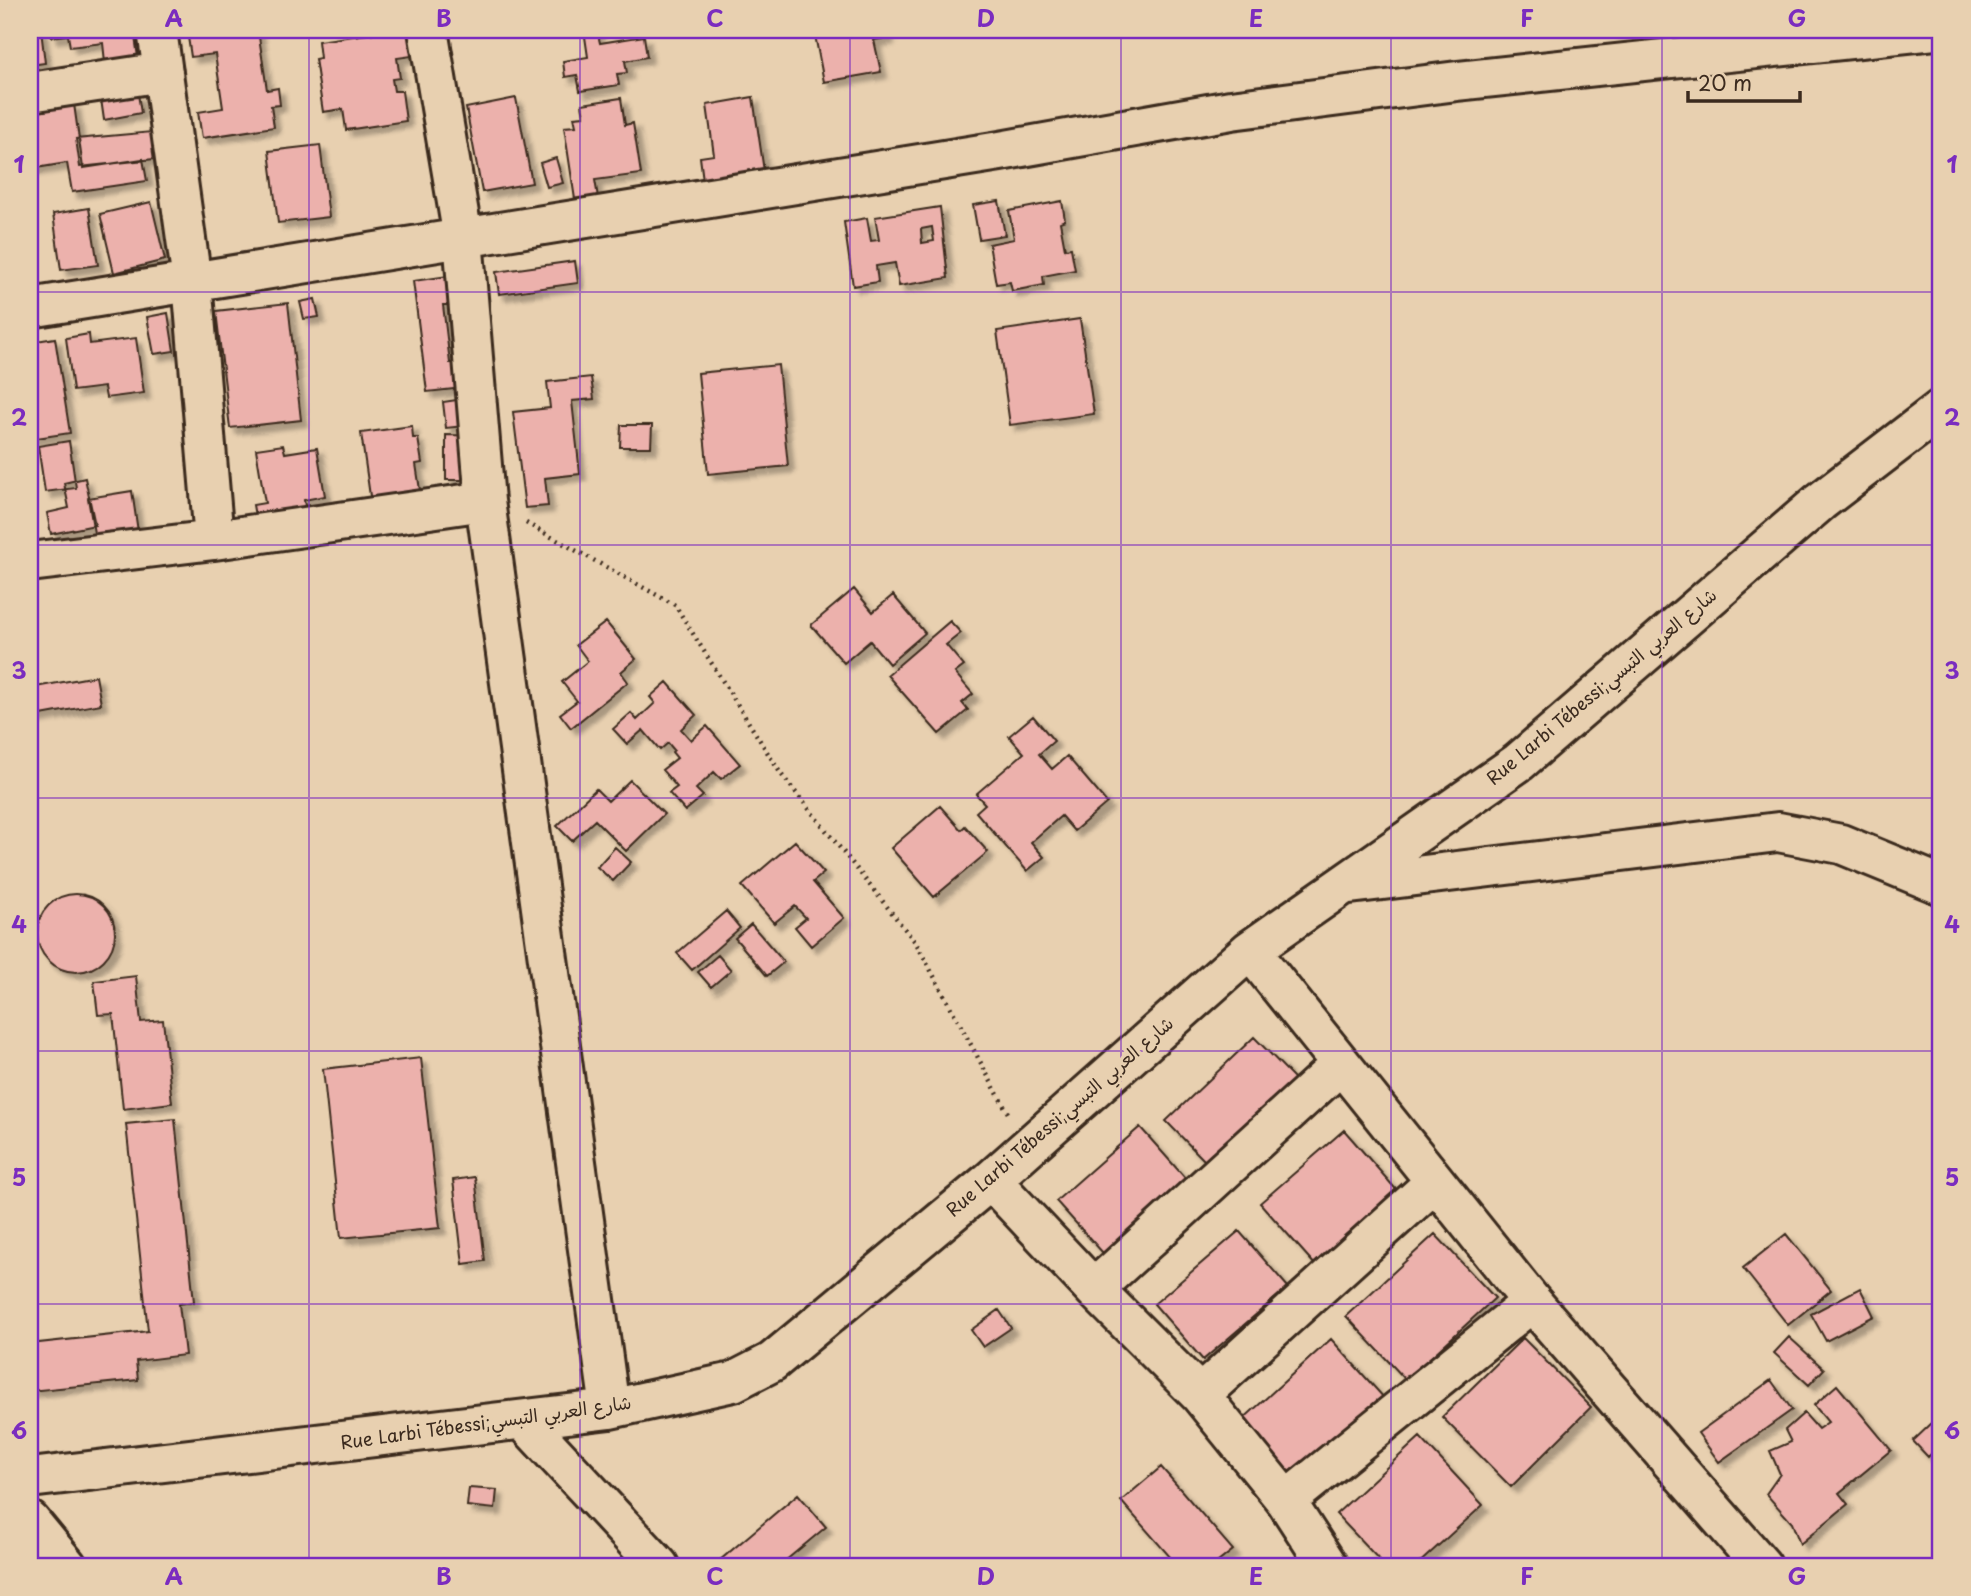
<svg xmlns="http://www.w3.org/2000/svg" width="1971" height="1596" font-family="'Playpen Sans','Playpen Sans Arabic',sans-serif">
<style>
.building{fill:#ecb1ac;stroke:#3b2a1e;stroke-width:2;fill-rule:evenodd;filter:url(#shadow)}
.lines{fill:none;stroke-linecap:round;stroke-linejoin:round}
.street-casing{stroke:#3b2a1e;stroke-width:44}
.path{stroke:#3b2a1e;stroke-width:4.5;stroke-dasharray:2 5;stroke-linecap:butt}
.street{stroke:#e8d0b0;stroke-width:38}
.grid{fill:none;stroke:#7b2cbf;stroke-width:2;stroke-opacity:0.55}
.labels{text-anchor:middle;stroke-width:7;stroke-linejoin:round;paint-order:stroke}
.street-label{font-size:18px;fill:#3b2a1e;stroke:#e8d0b0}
.neatline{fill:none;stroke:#7b2cbf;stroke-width:2.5}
.grid-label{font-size:23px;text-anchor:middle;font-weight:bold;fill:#7b2cbf}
</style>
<defs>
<filter id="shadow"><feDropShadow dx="6" dy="6" stdDeviation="2" flood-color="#0004"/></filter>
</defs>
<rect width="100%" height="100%" fill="#e8d0b0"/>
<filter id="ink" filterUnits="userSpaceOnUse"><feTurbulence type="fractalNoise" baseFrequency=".0143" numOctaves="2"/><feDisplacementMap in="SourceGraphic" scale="14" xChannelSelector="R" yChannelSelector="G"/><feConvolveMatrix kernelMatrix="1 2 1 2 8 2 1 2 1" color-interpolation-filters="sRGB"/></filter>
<g filter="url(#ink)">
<!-- building -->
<path class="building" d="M30,30H41L45,63L30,65Z
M50,30H134L138,57L105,62L103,43L70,47L68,35L51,37Z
M236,30H258L267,90L278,88L280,105L271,106L274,127L202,138L198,112L223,108L215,54L191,57L188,37Z
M396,30H409L412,56L397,58L400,78L392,79L394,91H402L406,121L346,130L343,109L323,112L315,59L320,58L318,41Z
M584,30H597L600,43L644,36L647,57L625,61L627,73L617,74L619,85L580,91L577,75L565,77L563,61L588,57Z
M814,30H886L888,38L874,40L881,72L824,82Z
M138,94L141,113L104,120L101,99Z
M753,97L765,178L704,188L700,157L714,155L707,105Z
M516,98L532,183L482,192L466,108Z
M621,98L625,125L633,123L641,174L595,180L599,203L576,206L564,127L576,126L574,117L584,116L582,104Z
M74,104L83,168L143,159L147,181L72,192L67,163L30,169V111Z
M152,132L154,159L80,167L76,139Z
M320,145L329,217L278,223L269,151Z
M556,158L563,183L547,187L540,163Z
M999,201L1005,235L979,239L973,205Z
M1062,201L1065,220L1060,222L1065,249L1071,248L1075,270L1043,276L1044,285L1012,291L1010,282L996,284L989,244L1014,239L1009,211Z
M151,202L165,260L114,273L100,214Z
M940,207L948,278L899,286L895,263L876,266L878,282L853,286L844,222L867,218L871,241L879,240L875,217ZM932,227L934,241L922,243L921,229Z
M89,208L98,265L61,270L53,214Z
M575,261L578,283L499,294L496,272Z
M449,276L453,305H443L450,363H460L463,388L427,392L413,281Z
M315,299L319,317L304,319L300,302Z
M288,303L301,420L230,428L216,311Z
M168,313L174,351L154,354L147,317Z
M1080,319L1094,414L1010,425L997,331Z
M89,334L90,344L136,338L144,393L106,398L104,387L73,391L66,338Z
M55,338L70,433L30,439V342Z
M778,365L788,466L708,474L698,373Z
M591,377L594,399L572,401L580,474L545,478L548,506L525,508L513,412L550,408L547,382Z
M470,398L473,425L446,428L443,402Z
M621,425H652L651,447H620Z
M412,426L413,438H418L422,463L416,464L422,503L372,510L361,433Z
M446,435L486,436L485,480H446Z
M69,441L76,488L45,492L38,446Z
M283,445L285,453L317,448L325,496L304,500L307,519L257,527L253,505L265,503L256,449Z
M85,478L95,525L51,534L47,513L69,508L64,483Z
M132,491L140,545L97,551L88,498Z
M854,589L873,612L893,595L925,633L889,664L870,641L844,663L811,625Z
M950,621L961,633L946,645L964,666L955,673L973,694L962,703L968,710L939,734L887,675Z
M606,622L636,659L621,672L628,682L571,728L560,714L577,701L562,682L588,661L576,645Z
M96,676L101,704L30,717V688Z
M667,682L696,715L681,729L691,740L707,726L740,764L721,779L714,772L696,789L703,796L685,811L669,793L677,787L662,770L677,758L672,752L674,750L668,743L660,750L643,730L627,744L613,729L631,713L637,720L655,703L650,697Z
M1033,716L1054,741L1039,754L1052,769L1067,756L1107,803L1074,831L1061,816L1031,842L1044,857L1027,871L976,812L985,804L976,794L1024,753L1009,736Z
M630,780L664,814L626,851L595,820L572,841L557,826L596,789L608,801Z
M940,806L961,830L965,826L988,852L934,897L891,848Z
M795,841L824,873L813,882L844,918L811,946L795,927L806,918L795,906L774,923L742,886Z
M615,847L631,862L613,881L597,867Z
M37 933a39 39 0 1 1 78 0a39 39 0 1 1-78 0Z
M726,911L740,928L692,970L677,953Z
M751,924L784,962L767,976L735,938Z
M718,955L731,970L711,987L698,972Z
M136,976L141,1022L163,1020L172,1103L123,1109L113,1014L98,1015L94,981Z
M1254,1037L1295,1079L1207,1163L1166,1121Z
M421,1058L440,1228L341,1238L323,1069Z
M175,1119L194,1302L179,1304L185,1355L136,1361L138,1380L30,1391V1344L148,1331L126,1124Z
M1140,1127L1186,1179L1103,1253L1056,1201Z
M1344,1130L1400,1194L1316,1266L1260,1203Z
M475,1177L485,1261L463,1264L453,1180Z
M1239,1231L1288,1287L1203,1360L1154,1304Z
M1435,1234L1495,1298L1406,1380L1346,1316Z
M1786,1234L1831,1290L1788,1325L1743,1268Z
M1860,1288L1874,1316L1826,1341L1811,1314Z
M999,1310L1011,1328L983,1347L971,1330Z
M1789,1337L1824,1369L1809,1385L1774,1353Z
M1523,1338L1591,1407L1511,1487L1442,1417Z
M1331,1339L1385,1399L1295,1480L1241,1421Z
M1771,1380L1792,1410L1719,1462L1698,1433Z
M1837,1385L1891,1450L1839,1493L1848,1504L1800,1544L1792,1523L1766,1494L1780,1474L1770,1451L1791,1442L1785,1430L1804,1413L1818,1429L1828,1422L1814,1405Z
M1933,1422L1941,1431V1444L1928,1457L1913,1441Z
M1420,1437L1483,1505L1416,1566H1385L1336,1514Z
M1161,1467L1233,1550L1213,1566H1178L1121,1501Z
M469,1488L497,1490L495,1509L467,1506Z
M798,1494L826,1527L779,1566H723L719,1561Z"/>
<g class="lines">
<!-- street casing -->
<g class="street-casing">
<path id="street" d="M157,30L192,282L214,540
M428,30L463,238L485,501L610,1409
M30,92L163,72
M30,308L1000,151L1231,110L1457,81L1935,30
M30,562L214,540L485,501
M1350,884L1778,832L1841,844L1941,885
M1250,950L1532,1302L1762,1566
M991,1180L1094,1289L1200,1395L1286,1501L1328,1566
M1094,1289L1341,1064
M1200,1395L1435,1182
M524,1421L659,1566
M30,1478L610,1409L733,1382L772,1362L991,1180L1250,950L1519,762L1820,502L1941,409
M1286,1501L1532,1302
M30,1521L67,1566"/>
</g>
<!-- path -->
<path class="path" d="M526,523L675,605L781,774L916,943L1009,1115"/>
<!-- street -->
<use href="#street" class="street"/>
</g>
</g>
<!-- grid -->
<path class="grid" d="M309,30V1566M580,30V1566M850,30V1566M1121,30V1566M1391,30V1566M1662,30V1566M30,292H1941M30,545H1941M30,798H1941M30,1051H1941M30,1304H1941"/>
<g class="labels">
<!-- street labels -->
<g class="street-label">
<text transform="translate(1602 687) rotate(-40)" y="6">Rue Larbi Tébessi;شارع العربي التبسي</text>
<text transform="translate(1060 1117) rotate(-41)" y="6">Rue Larbi Tébessi;شارع العربي التبسي</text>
<text transform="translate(486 1423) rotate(-8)" y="6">Rue Larbi Tébessi;شارع العربي التبسي</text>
</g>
</g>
<!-- margin -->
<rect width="1971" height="1596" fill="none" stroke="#e8d0b0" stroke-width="77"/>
<!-- scale -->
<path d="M1688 91v10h112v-10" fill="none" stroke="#3b2a1e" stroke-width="3.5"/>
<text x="1698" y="91" font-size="21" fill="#3b2a1e" stroke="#e8d0b0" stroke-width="5" paint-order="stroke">20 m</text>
<rect x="38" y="38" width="1894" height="1520" class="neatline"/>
<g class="grid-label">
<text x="174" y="27">A</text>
<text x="444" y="27">B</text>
<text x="715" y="27">C</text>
<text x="986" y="27">D</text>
<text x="1256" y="27">E</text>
<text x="1527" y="27">F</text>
<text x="1797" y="27">G</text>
<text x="19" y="173">1</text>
<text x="1952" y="173">1</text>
<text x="19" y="426">2</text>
<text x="1952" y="426">2</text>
<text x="19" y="679">3</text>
<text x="1952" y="679">3</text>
<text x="19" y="933">4</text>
<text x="1952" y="933">4</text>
<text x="19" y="1186">5</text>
<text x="1952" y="1186">5</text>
<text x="19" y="1439">6</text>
<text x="1952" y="1439">6</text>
<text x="174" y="1585">A</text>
<text x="444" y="1585">B</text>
<text x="715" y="1585">C</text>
<text x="986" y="1585">D</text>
<text x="1256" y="1585">E</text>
<text x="1527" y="1585">F</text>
<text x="1797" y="1585">G</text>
</g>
</svg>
